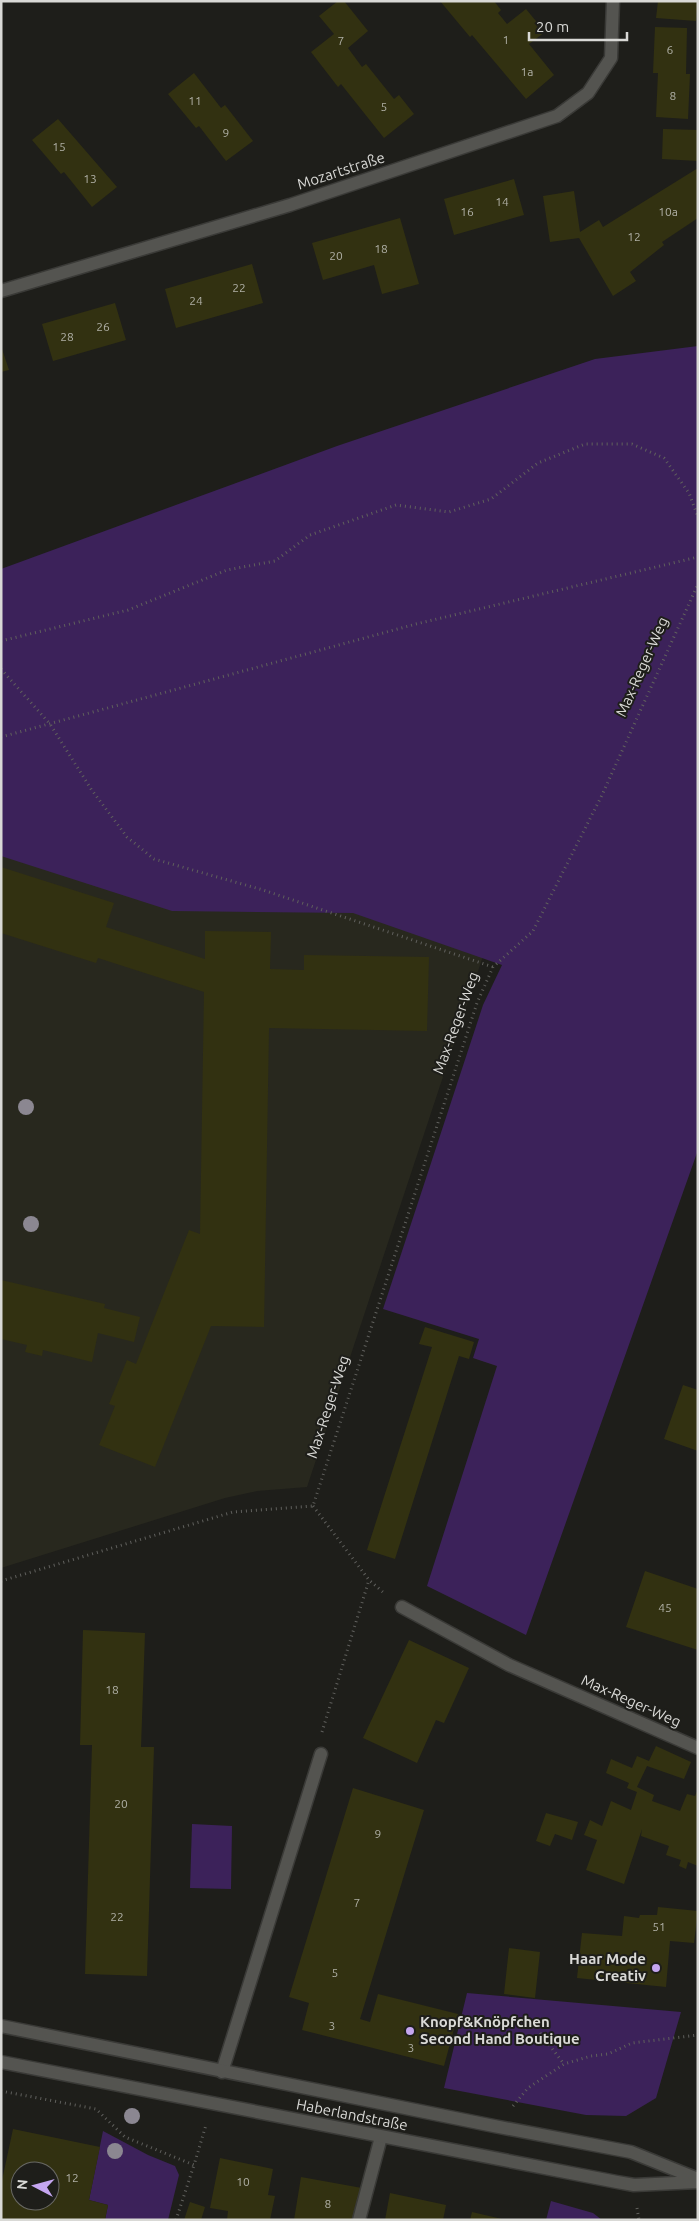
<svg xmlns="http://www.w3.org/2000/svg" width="699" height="2221" font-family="Ubuntu,sans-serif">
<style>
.built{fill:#28281e}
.green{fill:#3c225a}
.building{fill:#323111;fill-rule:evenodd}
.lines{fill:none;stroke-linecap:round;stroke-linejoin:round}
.service-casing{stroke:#3a3a37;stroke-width:15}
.minor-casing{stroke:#3a3a37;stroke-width:15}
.tertiary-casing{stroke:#3a3a37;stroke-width:15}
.path{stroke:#60605d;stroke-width:3;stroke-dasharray:1 4;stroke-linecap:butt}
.service{stroke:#545450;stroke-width:12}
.minor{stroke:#545450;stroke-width:12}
.tertiary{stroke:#545450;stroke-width:12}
.tree{fill:#8b8791}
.poi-dot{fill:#c5a6f0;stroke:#1e1e1a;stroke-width:2}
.labels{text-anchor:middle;stroke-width:4;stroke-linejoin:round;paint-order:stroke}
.number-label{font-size:12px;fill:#afafa5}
.street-label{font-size:15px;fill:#d9d9d6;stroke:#1e1e1a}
.poi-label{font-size:15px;font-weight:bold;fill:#d9d9d6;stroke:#1e1e1a;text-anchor:end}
</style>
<rect width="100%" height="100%" fill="#1e1e1a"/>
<!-- built -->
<path class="built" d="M1,811L490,935L307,1487L257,1491L225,1498L1,1568Z"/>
<!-- green -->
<path class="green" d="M698,346V1150L526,1635L427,1586L497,1366L473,1358L479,1339L383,1309L483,1005L502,965L353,913L172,911L1,856V569L337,446L595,359Z
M192,1824L232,1826L231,1889L190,1888Z
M467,1993L681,2012L656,2098L626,2116L586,2115L444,2088Z
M103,2131L148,2155L175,2166L179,2175L168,2220H105L108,2205L89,2200Z
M551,2201L593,2213L602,2220H546Z"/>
<!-- building -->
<path class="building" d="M338,1H344L368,31L348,48L362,67L366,64L394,99L399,95L414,114L384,138L341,84L338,87L311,52L334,34L319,16Z
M440,1H494L501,10L498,13L507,24L526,9L545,32L529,44L554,75L526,99L472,35L470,37Z
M658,1H698L696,21L656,18Z
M655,27L687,28L686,74H690L688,119L656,117L658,73H653Z
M194,73L221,108L225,105L253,141L226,161L199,126L196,128L168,94Z
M58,119L117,187L92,207L64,172L61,174L32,140Z
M663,129L698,130V161L662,159Z
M698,168V218L662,242L664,245L630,272L636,281L613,296L579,238L550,242L543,196L574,191L580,232L599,220L603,227Z
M514,179L524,215L454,235L444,199Z
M400,218L419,284L382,294L374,265L323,280L312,243Z
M252,264L263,303L176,328L165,289Z
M115,303L126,340L53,361L42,324Z
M1,346L9,370L1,372Z
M1,867L114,903L106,927L205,959V931L271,932L270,969L304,970V955L429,957L427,1031L269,1028L264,1327L211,1326L155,1467L99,1445L115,1406L109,1404L127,1360L136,1364L189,1230L200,1234L204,992L98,958L96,963L1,933Z
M1,1280L105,1304L104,1308L140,1317L134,1342L98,1333L92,1362L43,1350L42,1356L25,1352L27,1345L1,1339Z
M425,1327L474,1342L469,1359L459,1356L395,1559L367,1550L432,1347L419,1344Z
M683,1385L698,1390V1451L664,1439Z
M645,1571L698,1589V1650L626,1627Z
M83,1630L145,1633L141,1747H154L147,1976L85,1974L92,1745H80Z
M409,1640L469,1668L444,1723L436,1720L417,1763L363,1738Z
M656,1746L691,1762L684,1779L647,1766L637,1787L654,1795L652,1801L680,1811L687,1794L695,1796L698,1789V1866L688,1862L686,1869L679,1866L681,1860L666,1855L669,1846L641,1836L642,1829L624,1884L586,1870L597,1840L584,1835L590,1820L602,1826L611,1801L631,1810L637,1792L627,1788L629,1783L606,1773L611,1759L632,1768L637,1756L649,1761Z
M353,1788L424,1810L360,2019L370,2022L378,1994L458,2014L444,2066L302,2030L309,2003L289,1997Z
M546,1813L578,1822L572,1840L555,1834L550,1846L536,1841Z
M658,1907L698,1911L694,1943L670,1941L666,1987L577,1978L582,1933L622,1936L624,1916L639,1918L640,1915H657Z
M509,1948L540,1952L535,1998L504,1994Z
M13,2129L100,2147L89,2200L108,2205L105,2220H1V2185ZM20,2171H50V2201H20Z
M220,2158L273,2169L268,2195L275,2196L270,2220H227L228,2211L210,2208Z
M301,2177L362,2188L356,2220H294Z
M390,2193L446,2205L443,2220H385Z
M190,2202L205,2207L201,2220H184Z
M472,2212L502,2219V2220H470Z"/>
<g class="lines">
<!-- service casing -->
<g class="service-casing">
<path id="service" d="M402,1607L509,1665L698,1748
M222,2072L321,1754
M359,2220L381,2137"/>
</g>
<!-- minor casing -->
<g class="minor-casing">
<path id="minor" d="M1,291L290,205L557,116L588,93L611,58L613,1"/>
</g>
<!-- tertiary casing -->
<g class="tertiary-casing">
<path id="tertiary" d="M1,2026L494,2126L631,2152L698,2179
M1,2062L617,2182L634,2185L698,2182"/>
</g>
<!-- path -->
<path class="path" d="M1,641L128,610L227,570L275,561L310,535L396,505L449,512L491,499L538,463L585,444H632L664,458L689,493L698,517
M1,669L50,724L91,789L127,837L154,859L263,890L493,967
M1,737L416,624L698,557
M313,1506L369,1580L384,1593
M1,1581L233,1512L313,1506L477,1003L493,967L533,931L602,795L698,584
M322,1732L369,1580
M540,2033L564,2064
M1,2091L96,2109L125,2137L194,2165L206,2125
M513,2106L528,2088L564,2064L591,2056L608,2054L632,2043L698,2035
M637,2208L639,2220
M176,2220L194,2165"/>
<!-- service -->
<use href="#service" class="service"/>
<!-- minor -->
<use href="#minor" class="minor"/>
<!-- tertiary -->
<use href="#tertiary" class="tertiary"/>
</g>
<!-- trees -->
<g class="tree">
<circle cx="26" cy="1107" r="8"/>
<circle cx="31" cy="1224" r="8"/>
<circle cx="132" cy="2116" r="8"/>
<circle cx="115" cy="2151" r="8"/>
</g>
<!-- markers -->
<g class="poi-dot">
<circle cx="656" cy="1968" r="5"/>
<circle cx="410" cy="2031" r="5"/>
</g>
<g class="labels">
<!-- number labels -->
<g class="number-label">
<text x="506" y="44">1</text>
<text x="341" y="45">7</text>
<text x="670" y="54">6</text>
<text x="527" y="76">1a</text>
<text x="673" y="100">8</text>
<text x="195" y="105">11</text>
<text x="384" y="111">5</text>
<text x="226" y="137">9</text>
<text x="59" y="151">15</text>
<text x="90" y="183">13</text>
<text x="502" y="206">14</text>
<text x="467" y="216">16</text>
<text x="668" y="216">10a</text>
<text x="634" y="241">12</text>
<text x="381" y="253">18</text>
<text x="336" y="260">20</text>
<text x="239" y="292">22</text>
<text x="196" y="305">24</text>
<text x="103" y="331">26</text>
<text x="67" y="341">28</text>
<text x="665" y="1612">45</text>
<text x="112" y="1694">18</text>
<text x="121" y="1808">20</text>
<text x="378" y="1838">9</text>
<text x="357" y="1907">7</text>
<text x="117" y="1921">22</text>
<text x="659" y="1931">51</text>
<text x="335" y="1977">5</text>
<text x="332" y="2030">3</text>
<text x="411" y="2052">3</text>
<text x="72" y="2182">12</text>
<text x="243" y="2186">10</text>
<text x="328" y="2208">8</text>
</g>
<!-- street labels -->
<g class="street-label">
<text transform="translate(341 171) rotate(-18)" y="5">Mozartstraße</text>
<text transform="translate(642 667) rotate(-66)" y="5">Max-Reger-Weg</text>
<text transform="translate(456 1023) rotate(-70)" y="5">Max-Reger-Weg</text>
<text transform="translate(328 1407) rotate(-72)" y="5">Max-Reger-Weg</text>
<text transform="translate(631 1701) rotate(24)" y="5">Max-Reger-Weg</text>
<text transform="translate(352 2115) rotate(11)" y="5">Haberlandstraße</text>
</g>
<!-- poi labels -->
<g class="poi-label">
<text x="646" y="1964">Haar Mode<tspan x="646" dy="17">Creativ</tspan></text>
<text x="420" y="2027" text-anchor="start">Knopf&amp;Knöpfchen<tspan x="420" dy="17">Second Hand Boutique</tspan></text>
</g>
</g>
<!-- border -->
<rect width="699" height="2221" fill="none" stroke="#d9d9d6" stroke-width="5"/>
<!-- north arrow -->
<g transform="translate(35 2186) rotate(276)"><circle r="24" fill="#1e1e1a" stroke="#696965"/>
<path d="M0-4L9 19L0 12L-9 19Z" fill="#c5a6f0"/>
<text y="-8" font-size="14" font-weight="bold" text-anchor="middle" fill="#d9d9d6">N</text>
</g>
<!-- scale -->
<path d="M529 32v8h98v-8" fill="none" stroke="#d9d9d6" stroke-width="2.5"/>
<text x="536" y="32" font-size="15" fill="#d9d9d6" stroke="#1e1e1a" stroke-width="4" paint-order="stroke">20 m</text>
</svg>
